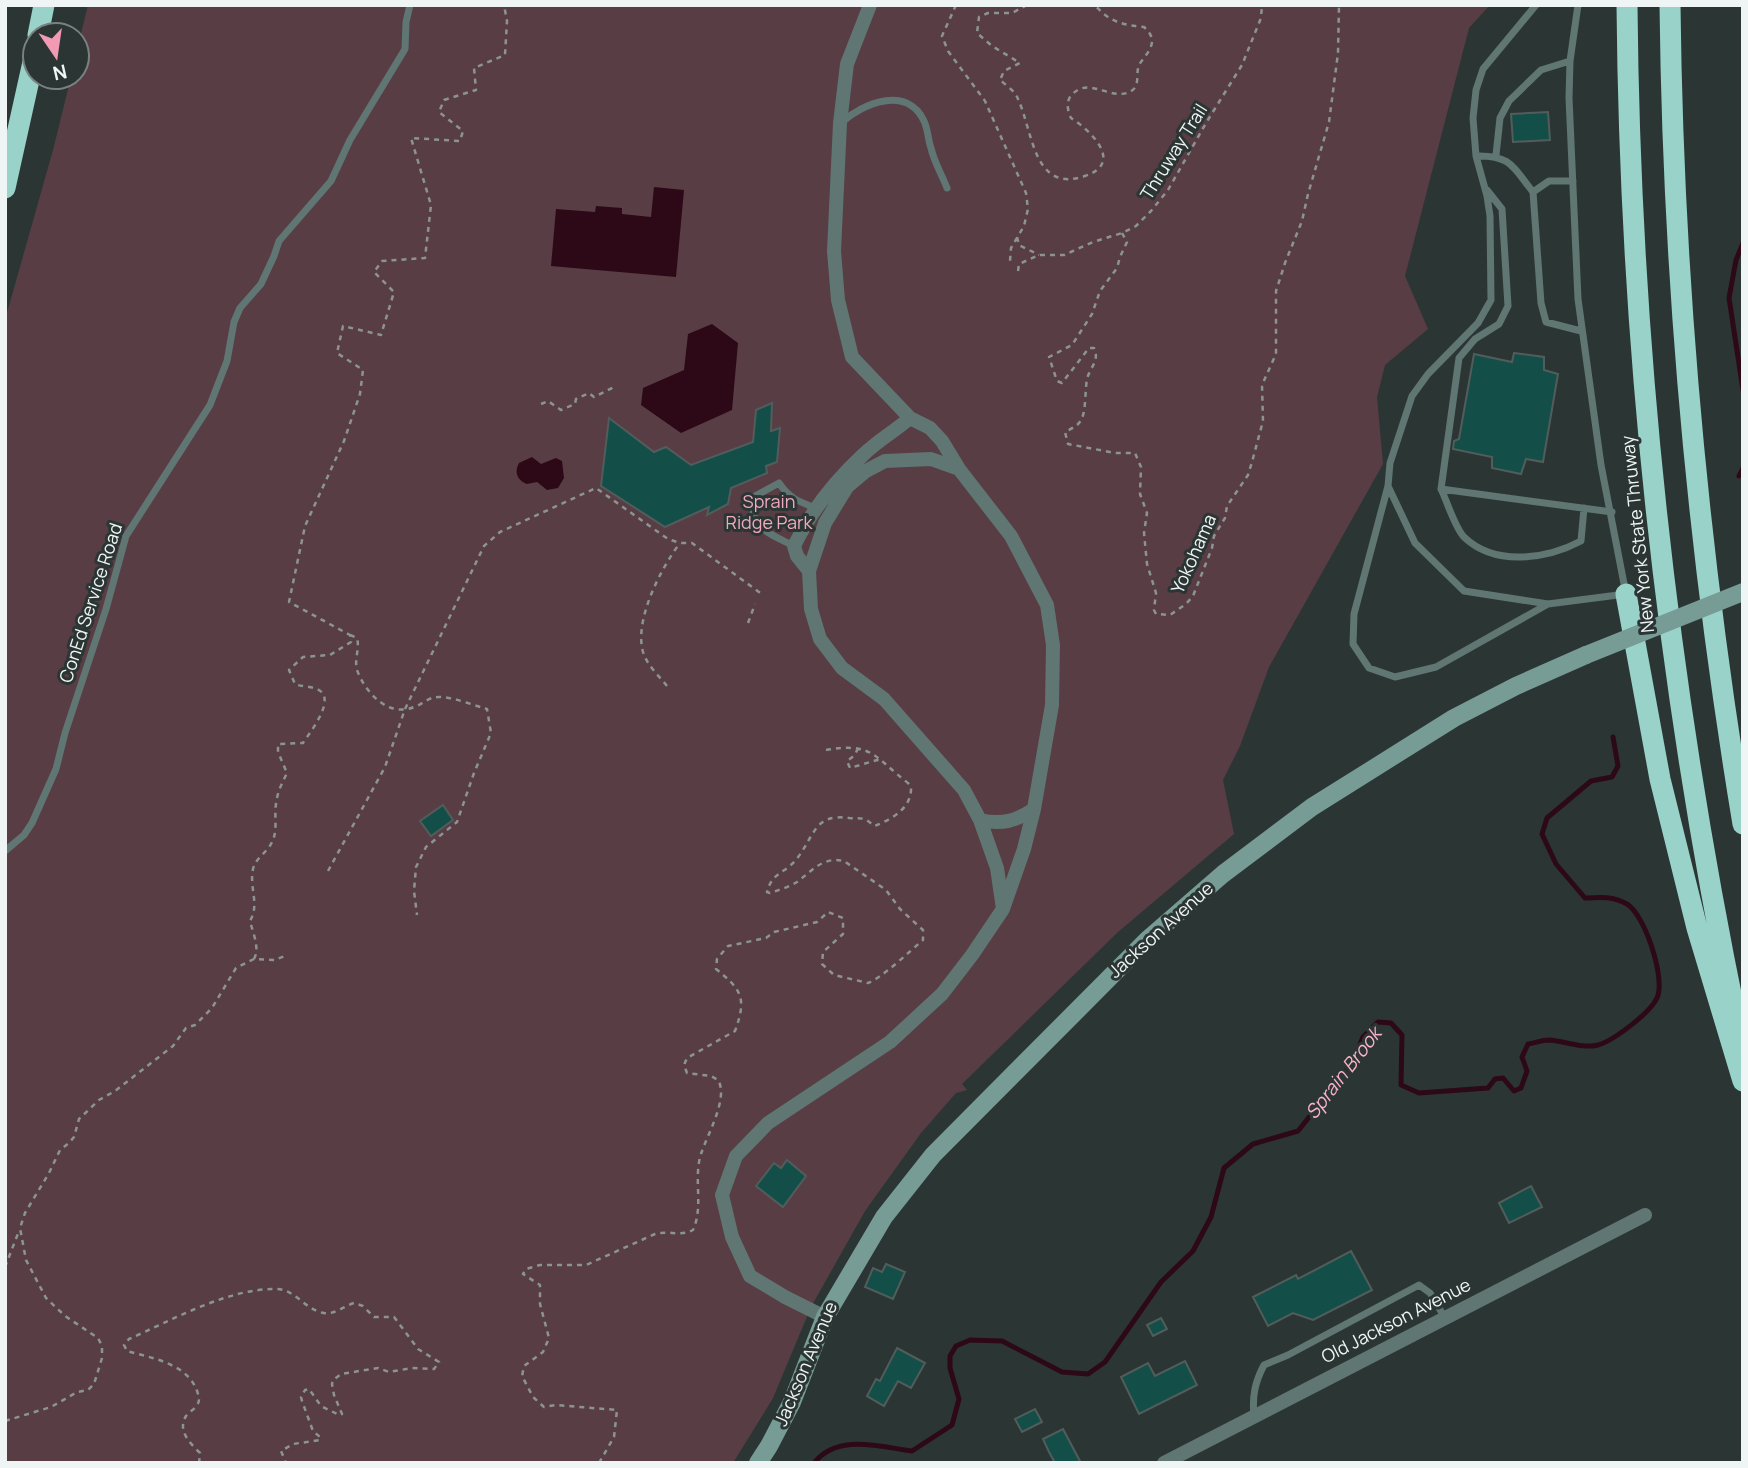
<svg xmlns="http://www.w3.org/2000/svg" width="1748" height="1468" font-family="Manrope,sans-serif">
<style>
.green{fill:#583d45}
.water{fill:#2d0917}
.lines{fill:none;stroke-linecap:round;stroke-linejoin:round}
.stream{stroke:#2d0917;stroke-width:5}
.building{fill:#134f48;stroke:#525d5b;stroke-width:2}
.path{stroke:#8c9493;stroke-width:2.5;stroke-dasharray:5 5;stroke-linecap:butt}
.lane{stroke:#5f7672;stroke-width:7}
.street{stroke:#5f7672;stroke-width:14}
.secondary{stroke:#779b95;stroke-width:18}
.highway{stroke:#98d2c9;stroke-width:21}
.secondary-bridge{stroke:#779b95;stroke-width:18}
.labels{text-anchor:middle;stroke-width:6;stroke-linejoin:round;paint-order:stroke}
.street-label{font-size:18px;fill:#eff5f4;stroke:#2b3634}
.park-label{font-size:18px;fill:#f2a8be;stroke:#2b3634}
.water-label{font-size:19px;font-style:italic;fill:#fbb1c7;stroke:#2b3634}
</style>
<rect width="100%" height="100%" fill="#2b3634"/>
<!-- green -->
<path class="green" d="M88,5H1490L1469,28L1405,276L1428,329L1385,365L1377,397L1383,464L1269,667L1240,746L1223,780L1234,834L1118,932L962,1084L967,1090L956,1093L921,1133L865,1211L811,1307L773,1398L733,1463H5V320L53,150L71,77H77V50Z"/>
<!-- water -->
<path class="water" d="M654,187L684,190L676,277L551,266L556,209L595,212L596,206L622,208V214L651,217Z
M712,324L738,343L732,410L681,433L641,405L643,388L684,370L688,334Z
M532,457L541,464L556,458L562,461L564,478L558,488L547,490L537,482L527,484C517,480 514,472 519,463Z"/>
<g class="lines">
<!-- stream -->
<path class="stream" d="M1743,243L1736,260L1729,298L1743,390
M1739,476L1743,468
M814,1463C838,1433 880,1447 912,1451L952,1425L959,1399L950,1368V1356L956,1346L970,1340L1002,1341L1062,1372L1088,1374L1105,1362L1161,1282L1193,1251L1211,1217L1224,1168L1253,1144L1298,1131L1353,1062L1363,1037L1378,1022L1391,1023L1402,1035L1401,1085L1419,1093L1488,1088L1495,1079L1503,1078L1514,1091L1521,1088L1527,1071L1522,1057L1528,1044C1535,1043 1542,1040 1549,1040C1565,1041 1582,1049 1598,1045C1613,1041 1650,1013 1657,998C1666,979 1645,915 1627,904C1613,896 1601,897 1585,898L1556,864L1542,834L1547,818L1591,781L1612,777L1618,766L1613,737"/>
</g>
<!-- building -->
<path class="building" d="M1548,112L1550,140L1513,142L1511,114Z
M1514,353L1544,357V370L1558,374L1543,462L1526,459L1521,474L1492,468V457L1453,449L1454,441L1459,439L1474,354L1512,362Z
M772,403L771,431L780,428L777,462L766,466L767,473L731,488L728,504L707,515L709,507L665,527L601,486L609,418L654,452L666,447L691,465L753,442L756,410Z
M443,805L453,820L431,836L420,821Z
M787,1160L806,1176L783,1207L756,1186L774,1163L781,1168Z
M1531,1186L1542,1207L1509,1223L1499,1203Z
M1351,1251L1372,1290L1313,1320L1293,1313L1268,1326L1253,1297L1296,1275L1298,1279Z
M886,1264L905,1272L893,1299L865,1287L873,1268L882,1272Z
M1161,1318L1167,1329L1153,1336L1147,1325Z
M897,1348L925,1363L911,1388L898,1381L884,1406L867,1396L876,1379L880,1381Z
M1185,1361L1197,1385L1139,1414L1121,1377L1148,1363L1155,1376Z
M1035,1409L1042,1422L1022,1432L1015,1419Z
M1063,1429L1081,1463H1055L1049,1452L1043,1439Z"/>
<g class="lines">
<!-- path -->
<path class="path" d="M956,5L942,36L948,51L985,101L1026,193L1028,209L1024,226L1011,248L1010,261
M1027,5L1012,13H988L979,17L977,33L992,46L1020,63L1004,71L1000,80C1006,85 1015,91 1018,99C1033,131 1033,194 1085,176C1125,163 1090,130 1071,118C1068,112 1066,103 1070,97C1087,75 1107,99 1127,93C1130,92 1134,90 1135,87C1139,81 1136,72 1139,65C1143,58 1152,50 1152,41C1152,35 1148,31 1144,27C1123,25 1109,22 1095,5
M1122,233L1127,242L1120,257L1117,268L1100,291L1092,314L1072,345L1049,357L1057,381L1062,383L1089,348H1094C1100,361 1090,367 1087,379C1085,390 1086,409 1082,418C1079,426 1072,428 1065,432L1068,444L1115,453H1135L1141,467L1140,494L1147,513L1144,533L1147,564L1156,593L1154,610L1156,614L1170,615L1186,604L1193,596L1212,548L1214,536L1225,518L1227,506L1248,475L1252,462L1263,421L1262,385L1276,354V291L1285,263L1302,221L1308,194L1329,122L1338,53L1339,5
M1017,237L1019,245L1039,255
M1018,271L1019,264L1039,255H1064L1093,242L1122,233L1136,226L1151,211L1168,190L1206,123L1242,65L1261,18L1262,5
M541,404L548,401L561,410L575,404L576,399L589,393L594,397L614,387
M748,623L755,604
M350,635L357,638C360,649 354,659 357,670C365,692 388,718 414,707C423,704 428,697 439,697C454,697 472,705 487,709L491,733L474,773L457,822L426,847L416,867L414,891L417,915
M667,686C659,676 649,667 644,655C632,623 661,568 680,543
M858,748L855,755L847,761L850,768L877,760L881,761
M328,871L385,767L405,709L484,546L500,532L596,488L668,539L680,543H692L763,595
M254,959C260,948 253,933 250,921C260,904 249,888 253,869C256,857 268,852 272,842C278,831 274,816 276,804C277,793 282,783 287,773L278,752V744L303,743C310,732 338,698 317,689C310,686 302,687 295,684L289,670L303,657L330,655L351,642L350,635L289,602L305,526L344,441L360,394L363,370L337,353L343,326L381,335L394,292L374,272L382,261L425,258L431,205L411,138L460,141L463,131L439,112L444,100L476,90L474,68L505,55L507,21L504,5
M5,1267L19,1231
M5,1421L51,1407L77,1392L88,1390L94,1384L102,1358V1346L98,1338L65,1316L46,1298L26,1260L20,1228L25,1213L49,1173L60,1150L69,1143L74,1137L79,1119L99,1100L115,1091L173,1046L186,1028L195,1025L212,1008L236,968L254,959L275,960L287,955
M199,1463L200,1453C190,1443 177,1431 186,1416C189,1412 195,1409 197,1405C200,1401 199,1398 198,1394C190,1364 152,1358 127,1351L124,1345L129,1339C172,1320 229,1288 276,1289C295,1289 305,1310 324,1313C334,1315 344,1306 354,1303L363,1306L374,1317H394L418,1349L439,1362L434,1369L412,1368L389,1372L378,1368L341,1374L333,1380L332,1384L334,1395L342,1414L339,1415L321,1406L309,1389L305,1390L301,1397L302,1401L313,1431L320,1437V1440L293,1444L281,1451L286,1463
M599,1463L614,1437L617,1410L556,1405L544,1407L533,1397L522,1376L524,1366L543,1352L549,1338L540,1304V1285L523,1274L526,1269L540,1265H586L655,1234C668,1230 681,1237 693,1230C704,1206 693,1179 701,1154C707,1135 729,1098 718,1080L711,1076L687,1073L684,1065L687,1058L735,1031C747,998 742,990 716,969L717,959L728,946L766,938L774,932L817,922L828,912L843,918V934L823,952L822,964L834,975L868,983C882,978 910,951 923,940V930L900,909L886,890L844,861C823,856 812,871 797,882C789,887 779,890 770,893L767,892C772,873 783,874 795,861C815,837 813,813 849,818C863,819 863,816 874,826L877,825C894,818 912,807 911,787L908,783C874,757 873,742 826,750"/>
<!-- lane -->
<path class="lane" d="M1536,5L1483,69L1476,90L1473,118L1476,156L1487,196L1490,216L1491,300L1478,323L1428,374L1412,396L1390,463L1388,486L1354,614L1353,644L1369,668L1395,677L1436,667L1548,604
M841,123C863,103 907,85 924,121C928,129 928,140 931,148C934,162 942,175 947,188
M1496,155L1500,118L1509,101L1541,70L1570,61
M1476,156C1511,155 1513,167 1533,192
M1573,181H1549L1533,192L1541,303L1546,322L1581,331
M1388,486L1415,543L1464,591L1548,604L1626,594L1601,465L1578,299L1569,98L1570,61L1578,5
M1441,489L1459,358L1475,339L1499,324L1508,306L1502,209L1487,190
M1584,508L1581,541C1547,559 1495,567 1464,537C1455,528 1447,501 1441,489L1612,512
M794,546C770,534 746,527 755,496L779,483C789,498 799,502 816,508
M5,851L24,835L32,823L56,769L65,733L106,609L126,536L210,405L227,361L234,322L240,308L261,284L274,256L279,241L331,181L350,140L405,49L406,22L410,5
M1254,1416C1252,1396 1255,1382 1264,1365L1288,1355L1419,1285L1430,1293L1445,1318"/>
<!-- street -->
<path class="street" d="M870,5L847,64L840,123L834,251L838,300L852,357L910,418L930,428L942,441L959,469
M809,571L797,556L794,546C811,511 835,481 863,455C877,441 895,431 910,418
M980,820C1002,825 1016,821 1034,809
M825,1317L785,1297L750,1276L732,1237L722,1195L736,1156L768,1123L890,1042L942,994L972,955L1003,909L1024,849L1034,809L1052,705L1053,645L1047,605L1011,536L959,469L931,459L885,461L866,471L847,487L825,523L809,571L811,609L820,639L842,668L884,699L964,790L980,820L997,868L1003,909
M1164,1463L1645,1215"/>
<!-- secondary -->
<path class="secondary" d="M758,1463L769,1446L792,1402L825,1317L884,1217L933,1155L1147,940L1223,874L1312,807L1454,718L1516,686L1586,655"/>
<!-- highway -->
<path class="highway" d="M1627,5C1630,357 1670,709 1743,1052
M1670,5C1673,279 1698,553 1743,824
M38,35L44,5
M5,188L35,53
M1626,594L1660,779L1697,928L1743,1081"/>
<!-- secondary-bridge -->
<path class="secondary-bridge" d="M1586,655L1743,592"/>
</g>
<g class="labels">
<!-- street labels -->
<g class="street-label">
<text transform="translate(1174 152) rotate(-58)" y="6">Thruway Trail</text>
<text transform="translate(1638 534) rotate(-96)" y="6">New York State Thruway</text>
<text transform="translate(1194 554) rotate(-66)" y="6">Yokohama</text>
<text transform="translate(91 603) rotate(-72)" y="6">ConEd Service Road</text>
<text transform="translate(1161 930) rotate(-42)" y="6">Jackson Avenue</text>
<text transform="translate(1396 1321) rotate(-27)" y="6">Old Jackson Avenue</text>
<text transform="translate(806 1364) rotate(-67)" y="6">Jackson Avenue</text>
</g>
<!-- park labels -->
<g class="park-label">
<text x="769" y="508">Sprain<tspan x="769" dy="21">Ridge Park</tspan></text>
</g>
<!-- water labels -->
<g class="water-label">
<text transform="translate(1343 1073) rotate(-52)" y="7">Sprain Brook</text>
</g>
</g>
<!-- border -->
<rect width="1748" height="1468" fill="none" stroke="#eff5f4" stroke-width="14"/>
<!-- north arrow -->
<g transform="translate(56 56) rotate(167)"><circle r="33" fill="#2b3634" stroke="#798281" stroke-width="2"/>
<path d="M0-5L12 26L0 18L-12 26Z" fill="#f09ab4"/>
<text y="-10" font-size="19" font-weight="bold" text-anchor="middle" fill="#eff5f4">N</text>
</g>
</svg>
